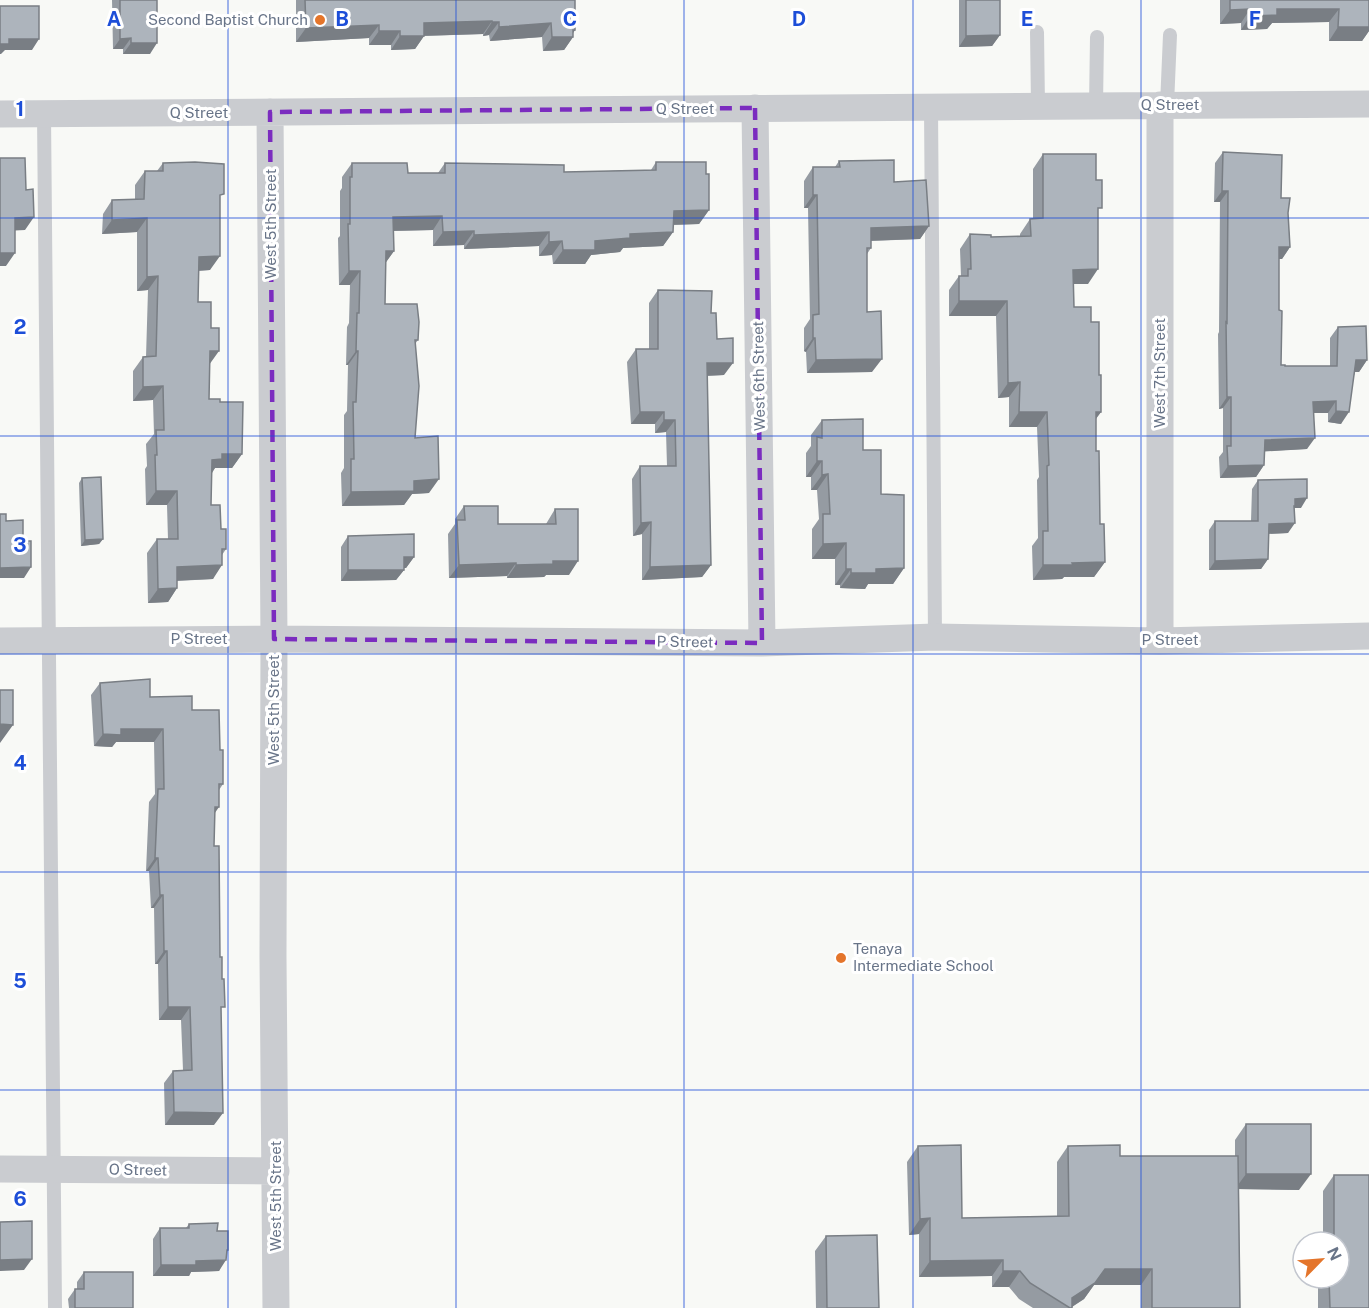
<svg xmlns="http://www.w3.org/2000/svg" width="1369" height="1308" font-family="'Public Sans',sans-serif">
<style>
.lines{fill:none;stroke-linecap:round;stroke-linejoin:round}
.service{stroke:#caccd0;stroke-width:14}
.minor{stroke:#caccd0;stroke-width:27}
.wall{fill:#959ba2}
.shaded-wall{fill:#797e84}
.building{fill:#adb4bc;stroke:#797e84;stroke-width:1.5}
.marked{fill:none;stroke:#7b2cbf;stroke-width:4.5;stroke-dasharray:12 8;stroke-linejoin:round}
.grid{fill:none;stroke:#1d4ed8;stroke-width:1.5;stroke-opacity:0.55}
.poi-dot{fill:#e4752b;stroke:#fff;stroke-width:2}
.labels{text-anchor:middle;stroke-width:6;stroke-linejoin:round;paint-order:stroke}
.poi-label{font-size:15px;fill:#687488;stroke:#fff;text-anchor:end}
.street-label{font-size:15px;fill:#687488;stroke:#fff}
.grid-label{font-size:20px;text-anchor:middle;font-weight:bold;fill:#1d4ed8;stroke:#fff;stroke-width:6;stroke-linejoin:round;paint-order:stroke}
</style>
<rect width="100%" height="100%" fill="#f8f9f6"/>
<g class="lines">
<!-- service -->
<path class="service" d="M1037,32L1038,106
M1167,105L1170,35
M1096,106L1097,37
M931,107L935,637
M44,114L55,1308"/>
<!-- minor -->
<path class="minor" d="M755,108L762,643
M270,112L274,639L273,957L276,1308
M0,114L1369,104
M0,641L274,639L762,643L935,637L1160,641L1369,636
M1160,641V105
M0,1169L276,1171"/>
</g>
<!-- wall -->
<path class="wall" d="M112,0H157L150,54H123V49H113Z
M296,0H575V30L573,33V37L564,50L543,51L542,37L490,41L489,35L483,36V34L424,36L415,49L391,50V45H369V38L296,42Z
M959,0H1000V35L992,46L959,47Z
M1220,0H1369V31L1362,41H1329V22L1272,23L1267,29L1241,30V23L1220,24Z
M1223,152L1281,198L1288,213L1290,247L1282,259H1279V310L1281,365L1285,366H1330V338L1338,327L1367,360L1359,372H1355L1341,424L1328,422V413H1314L1307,449L1264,451V465L1256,477L1220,478L1219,457L1223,452V408L1219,409L1218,334L1219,332L1220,202H1214L1215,163Z
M1043,154L1096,180L1098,215L1088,284H1074V307L1091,322L1099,375L1101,412L1096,419V451L1100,524L1105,562L1094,577H1064L1062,579L1033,580L1032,546L1038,538L1037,480L1039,477L1037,427H1009V397L998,398L996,316H949V290L959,276H961L960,249L970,234L991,237L1020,236V234L1030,219H1033V169Z
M839,161L894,182L929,226L920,239L871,241V248L867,254V312L872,372L807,373L806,352L804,351V328L810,319L808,208H804V181L813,167H835Z
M656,162L709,210L699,224L673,225V232L663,246L623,248L620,252L591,255L585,264H553L552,255L539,256V246L464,249V245L433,246V230L394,231V251L386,262L385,304L418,340L415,344V438L429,493L412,494L404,505L342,506L341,473L344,468V415L347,411L348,365H346L347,327L349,323L350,285H339L338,238L340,236V191L342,188V177L352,163L408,173H438L445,163L564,172L651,170Z
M163,163L220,200L210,270L199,271L198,302L210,364L209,399L220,402L242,454L232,468H215L211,473V505L221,529L226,549L222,555L213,579L177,581V588L168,602L148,603L147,553L157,539H168L167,505H146L145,469L147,466L146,444L154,434L153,400L133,401V371L143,357H146L148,290L137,291V232L102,234L103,214L112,200L135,199V185L145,171H157Z
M658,290L711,313L724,375L707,376L711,565L702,577L642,580V534L633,536L632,479L640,466H667L666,432L655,433V424H631L627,362L636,349H649V303Z
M822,420L863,450L881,494L904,568L893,584H868L865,589L840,588V585H835V559H812V529L819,519L817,490H811V477H806V453L811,446V435Z
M82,478L103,539L99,544L81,546L79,483Z
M1258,480L1301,508H1294L1288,533L1268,534V559L1261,569L1209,570V530L1215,521H1251L1252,489Z
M464,506L498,524H546L555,509L569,575H546L544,577L507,578V576L449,578L448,534L455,524V519Z
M348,536L414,557L406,568H404V570L396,580L341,581V547Z
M100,683L150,697L192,710L220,750L223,784L219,790L214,814V846L221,1011L214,1125H165L164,1083L173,1071L183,1070L181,1020H159L158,964H155L154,908H151L149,871H146L149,802L155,794L154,742H116L112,747L94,746L91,695Z
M1246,1124L1299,1190L1239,1189L1240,1308H1141V1285H1094L1084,1299L1072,1307V1308H1033L1019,1299L1009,1287H992V1276L919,1277V1234L909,1235L907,1162L918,1146L962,1218L1057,1216V1162L1068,1146L1120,1156H1235V1140Z
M1334,1175L1369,1308H1318V1278H1339V1242H1323V1191Z
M189,1224L217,1231L227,1253L219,1271L191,1272L189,1276H153V1239L160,1228H186Z
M826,1236L879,1308H816L815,1251Z
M84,1272L133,1308H69L68,1299L75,1289H77V1282Z"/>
<!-- shaded-wall -->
<path class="shaded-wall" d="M1250,9L1241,23L1220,24L1230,10Z
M1277,9H1339L1329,22L1272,23L1267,29L1241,30L1250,16Z
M492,21L483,34L416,36H424L415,49L391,50L400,36L424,23Z
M492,22H499L489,35L483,36Z
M551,23L542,37L490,41L499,27Z
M379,25L369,38L296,42L306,28Z
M1338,27H1369V31L1362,41H1329Z
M573,30H575L570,37H573L564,50L543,51L552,37Z
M379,31H400L391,45H369Z
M1000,35L992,46L959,47L966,36Z
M131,38L123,49H113L120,39Z
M9,39H39L32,50H5L1,54H0V44Z
M131,43H157L150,54H123Z
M1222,191H1228L1220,202H1214Z
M813,195H817L808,208H804Z
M709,210L699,224L664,225L674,211Z
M442,216L433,230L384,231L393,217Z
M34,217L25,230L5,231L15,218Z
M147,218L137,232L102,234L112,220Z
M929,226L920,239L862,241L871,228Z
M474,231L464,245L433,246L443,232Z
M549,232L539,246L464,249L474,235Z
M673,232L663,246L623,248L620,252L591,255L585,264H553L563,250L595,241L630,234Z
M562,241L552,255L539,256L549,242Z
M1279,247H1290L1282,259H1271Z
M386,251H394L384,265Z
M0,253H15L6,266H0Z
M220,256L210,270L189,271L199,257Z
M1098,269L1088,284H1063L1073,270Z
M349,271H360L350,285H339Z
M158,276L148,290L137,291L147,277Z
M959,301H1007L996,316H949Z
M813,338H815L806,352L804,351Z
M210,351H219L209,365Z
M356,351H358L348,365H346Z
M882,359L872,372L807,373L816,360Z
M1356,360H1367L1359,372H1348Z
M707,363H733L724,375L698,376Z
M1020,382L1009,397L998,398L1008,383Z
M163,386L153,400L133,401L143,387Z
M1227,397H1231L1223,408L1219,409Z
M1336,401L1328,413H1305L1313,402Z
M1336,411L1349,412L1341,424L1328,422Z
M640,412H664L655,424H631Z
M1019,412H1047L1037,427H1009Z
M1096,412H1101L1090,426Z
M664,420H675L666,432L655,433Z
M1315,438L1307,449L1257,452L1265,440Z
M222,454H242L232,468H215L212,473V460Z
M817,461H822L811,477H806Z
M1264,465L1256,477L1220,478L1228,466Z
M828,474L817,490H811L822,475Z
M439,479L429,493L412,494L404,505L342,506L351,492L414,481Z
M156,491H177L167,505H146Z
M1307,498L1301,508H1294L1295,499Z
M651,522L642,534L633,536L641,523Z
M1295,523L1288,533L1262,534L1269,524Z
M103,539L99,544L81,546L85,540Z
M846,543L835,559H812L823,544Z
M404,557H414L406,568H396Z
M1268,559L1261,569L1209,570L1215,561Z
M553,561H578L569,575H546L544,577L507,578L516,565Z
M1105,562L1094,577H1064L1062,579L1033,580L1043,565L1072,563Z
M516,563L507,576L449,578L459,565Z
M222,565L213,579L168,581L177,567Z
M711,565L702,577L642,580L650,567Z
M31,567L24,578H0V568Z
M904,568L893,584H868L865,589L840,588L851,573L876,569Z
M846,569H851L840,585H835Z
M348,570H404L396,580L341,581Z
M177,588L168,602L148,603L158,589Z
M0,724L13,725L0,743Z
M121,729H163L154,742H116L112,747L94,746L103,734Z
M215,807H219L210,820Z
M155,858H158L149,871H146Z
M160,895H163L154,908H151Z
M164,951H167L158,964H155Z
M168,1007H190L181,1020H159Z
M174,1112L223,1113L214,1125H165Z
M1246,1174H1311L1299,1190L1235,1189Z
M930,1218L919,1234L909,1235L920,1219Z
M227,1250H228L221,1261L226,1260L219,1271L191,1272L189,1276H153L161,1265L196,1261Z
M32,1259L24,1270L0,1271V1260Z
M1003,1260L992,1276L919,1277L930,1261Z
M1105,1269H1152L1141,1285H1094L1084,1299L1070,1308L1072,1298Z
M1003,1271H1020L1009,1287H992Z"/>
<!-- building -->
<path class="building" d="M120,0H157V43H131V38L120,39Z
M305,0H575V30H573V37H552L551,23L499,27V22H492V21L424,23V36H400V31H379V25L306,28Z
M966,0H1000V35L966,36Z
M1230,0H1369V27H1338L1339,9H1277V15L1250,16V9L1230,10Z
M0,6H39V39H9V44H0Z
M1223,152L1282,155L1281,198H1290L1288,213L1290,247H1279V310L1282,311L1281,365H1285V366H1337L1338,327L1366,326L1367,360H1356L1349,412L1336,411V401L1313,402L1315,438L1265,440L1264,465L1228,466L1227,446H1231V397H1227L1226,322L1227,323L1228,191H1222Z
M1043,154H1096V180H1102V208H1098V269L1073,270L1074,307H1091V322H1099V375H1101V412H1096V451H1099L1100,524H1104L1105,562L1072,563L1073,565H1043V531H1048L1047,466L1049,465L1047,412H1019L1020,382L1008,383L1007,301H959V276H968V269H971L970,234L991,235V237L1031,236L1030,219L1043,218Z
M0,158H25L26,190L33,189L34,217L15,218V253H0Z
M894,160V182L926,180L929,226L871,228V248H867V312L881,311L882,359L816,360L815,338H813V315L819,314L817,195H813V167H840L839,161Z
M195,162L224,164V194L220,195V256L199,257L198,302H211V328H219V351H210L209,399H220V402H243L242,454H222V459L212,460L211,505H220L221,529H226V549H222V565L177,567V588L158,589L157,539H178L177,491H156L155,455H157L156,430H164L163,386L143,387V357L156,356L158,276L147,277V218L112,220V200L144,199L145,171H163V163Z
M656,162H706V174H709V210L674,211L673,232L630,234V238L595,241V250H563L562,241L549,242V232L474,235V231L443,232L442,216L393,217L394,251H386L385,304H417L419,322L418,340H415L419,386L415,438L438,436L439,479L414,481V491L351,492V459H354L353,402H356L358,351H356L357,313H359L360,271H349L348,224H350V177H352V163H407L408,173H445V163L564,165V172L656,170Z
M658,290L712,291L711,313H716L717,339L733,338V363H707L711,565L650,567L651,522L641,523L640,466H676L675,420H664V412H640L636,349H658Z
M863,419V450H881V494L904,495V568L876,569V573H851V569H846V543L823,544V514H830L828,474L822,475V461H817V437L822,438V420Z
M101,477L103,539L85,540L82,478Z
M1307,479V498L1295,499V506H1294L1295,523L1269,524L1268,559L1215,561V521H1258V480Z
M464,506H498V524H556L555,509H578V561H553V564L516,565V563L459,565L457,520H465Z
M0,514H6V521L23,520V541H31V567L0,568Z
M414,534V557H404V570H348V536Z
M150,679V697L192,696V710H219L220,750H223V784H219V807H215L214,846H219L220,957H222V979H224L225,1007H221L223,1113L174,1112L173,1071L192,1070L190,1007H168L167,951H164L163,895H160L158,858H155L158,789H164L163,729H121V735L103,734L100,683Z
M0,690H13V725L0,724Z
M1246,1124H1311V1174H1246Z
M961,1145L962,1218L1069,1216L1068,1146L1120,1145V1156H1238L1240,1308H1152V1269H1105L1095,1283L1072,1298V1308H1070L1030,1283L1020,1271H1003V1260L930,1261V1218L920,1219L918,1146Z
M1334,1175H1369V1308H1330L1329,1278H1339V1242H1329V1240H1334Z
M32,1221V1259L0,1260V1222Z
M218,1223L217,1231H228V1250H227L226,1260L196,1261V1265H161L160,1228H189V1224Z
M877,1235L879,1308H827L826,1236Z
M84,1272H133V1308H75V1289H84Z"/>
<!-- marked area -->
<path class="marked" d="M755,108L762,643L274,639L270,112Z"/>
<!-- grid -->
<path class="grid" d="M228,0V1308M456,0V1308M684,0V1308M913,0V1308M1141,0V1308M0,218H1369M0,436H1369M0,654H1369M0,872H1369M0,1090H1369"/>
<!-- markers -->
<g class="poi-dot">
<circle cx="320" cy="20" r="6"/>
<circle cx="841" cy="958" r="6"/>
</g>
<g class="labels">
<!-- poi labels -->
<g class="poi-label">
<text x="308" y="25">Second Baptist Church</text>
<text x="853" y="954" text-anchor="start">Tenaya<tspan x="853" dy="17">Intermediate School</tspan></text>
</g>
<!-- street labels -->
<g class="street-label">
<text x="1170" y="110">Q Street</text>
<text x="685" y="114">Q Street</text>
<text x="199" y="118">Q Street</text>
<text transform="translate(271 224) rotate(-90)" y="5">West 5th Street</text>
<text transform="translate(1160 373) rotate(-90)" y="5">West 7th Street</text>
<text transform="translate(759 376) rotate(-91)" y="5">West 6th Street</text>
<text x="199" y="644">P Street</text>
<text x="1170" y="645">P Street</text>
<text transform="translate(685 642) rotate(1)" y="5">P Street</text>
<text transform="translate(274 710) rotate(-90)" y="5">West 5th Street</text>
<text transform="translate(138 1170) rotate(1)" y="5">O Street</text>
<text transform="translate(276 1196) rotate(-90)" y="5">West 5th Street</text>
</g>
</g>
<g class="grid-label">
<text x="114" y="26">A</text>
<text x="342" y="26">B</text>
<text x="570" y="26">C</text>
<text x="799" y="26">D</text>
<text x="1027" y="26">E</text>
<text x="1255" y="26">F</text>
<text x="20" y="116">1</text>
<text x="20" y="334">2</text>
<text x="20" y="552">3</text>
<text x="20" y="770">4</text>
<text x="20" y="988">5</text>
<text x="20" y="1206">6</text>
</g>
<!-- north arrow -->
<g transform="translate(1321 1260) rotate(65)"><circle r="28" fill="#ffffff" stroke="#c3c7cf" stroke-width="1.5"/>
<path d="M0-4.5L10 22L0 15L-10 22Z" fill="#e4752b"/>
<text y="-9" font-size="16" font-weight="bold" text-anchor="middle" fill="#687488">N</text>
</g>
</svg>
